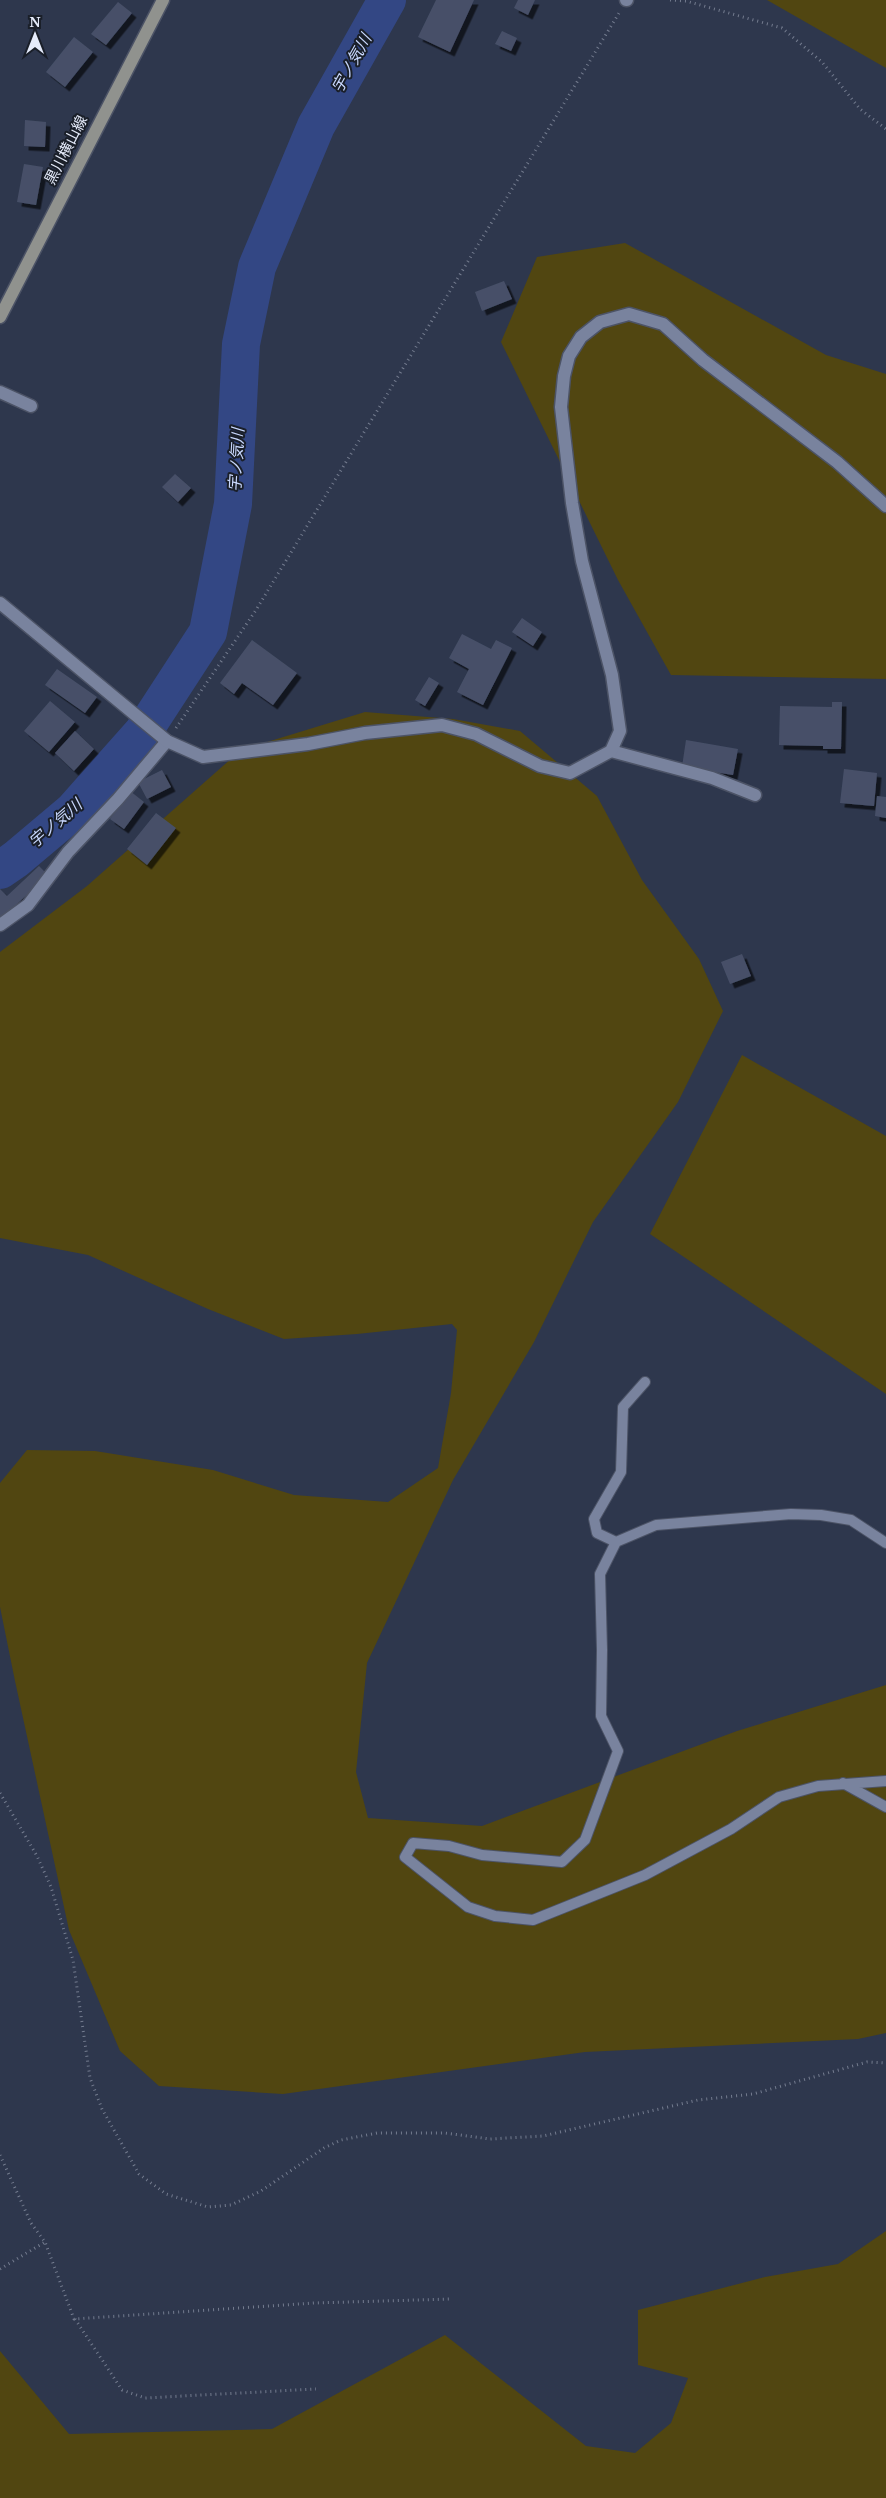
<svg xmlns="http://www.w3.org/2000/svg" width="886" height="2498" font-family="'Noto Serif','Noto Sans JP',serif">
<style>
.green{fill:#514611}
.lines{fill:none;stroke-linecap:round;stroke-linejoin:round}
.river{stroke:#334784;stroke-width:38}
.building{fill:#475068;filter:url(#shadow)}
.service-casing{stroke:#4c5366;stroke-width:12}
.minor-casing{stroke:#4c5366;stroke-width:15}
.tertiary-casing{stroke:#4c5366;stroke-width:15}
.secondary-casing{stroke:#4c5366;stroke-width:15}
.path{stroke:#747c8f;stroke-width:3;stroke-dasharray:1 4;stroke-linecap:butt}
.service{stroke:#79839e;stroke-width:10}
.minor{stroke:#79839e;stroke-width:12}
.tertiary{stroke:#79839e;stroke-width:12}
.secondary{stroke:#90928e;stroke-width:12}
.labels{text-anchor:middle;stroke-width:4;stroke-linejoin:round;paint-order:stroke}
.street-label{font-size:15px;fill:#e5ebfa;stroke:#1a1f29}
.water-label{font-size:16px;font-style:italic;fill:#c9d8fd;stroke:#1a1f29}
</style>
<defs>
<filter id="shadow"><feDropShadow dx="4.5" dy="4.5" stdDeviation="0" flood-color="#0009"/></filter>
</defs>
<rect width="100%" height="100%" fill="#2e374d"/>
<!-- green -->
<path class="green" d="M767,0H886V68Z
M625,243L826,355L886,374V679L671,675L618,580L501,342L537,257Z
M365,712L453,719L520,731L597,796L642,880L699,959L723,1011L678,1102L593,1222L534,1342L453,1480L367,1663L356,1772L368,1818L482,1826L737,1731L886,1685V2033L858,2039L585,2052L283,2094L159,2086L120,2051L69,1930L15,1681L0,1607V1483L27,1450L95,1451L213,1470L294,1495L388,1502L438,1468L451,1393L457,1330L452,1324L357,1334L284,1339L208,1309L88,1255L0,1238V952L87,886L241,750Z
M742,1055L886,1136V1394L650,1234Z
M886,2231V2498H0V2351L69,2434L272,2429L445,2335L586,2446L635,2453L671,2423L688,2378L638,2365V2310L765,2277L838,2264Z"/>
<g class="lines">
<!-- river -->
<path class="river" d="M0,870L16,859L73,811L143,732L208,632L233,504L241,344L257,267L316,126L387,0"/>
</g>
<!-- building -->
<path class="building" d="M436,0H474L450,52L418,37Z
M518,0H535L528,15L514,8Z
M118,2L132,13L106,45L91,34Z
M502,31L517,38L511,51L495,44Z
M74,37L93,52L65,87L46,72Z
M25,120L46,122L45,147L24,146Z
M24,164L43,167L36,205L17,202Z
M504,281L512,299L482,311L475,292Z
M175,474L191,488L178,502L162,487Z
M522,618L542,632L533,646L512,632Z
M462,634L491,649L496,640L512,648L483,705L457,692L469,669L449,658Z
M252,640L297,673L273,705L242,683L234,694L220,683Z
M57,669L97,697L85,713L45,685Z
M429,677L439,683L425,706L415,700Z
M50,701L75,722L49,752L24,731Z
M832,702H842L841,749H823V746L779,745L780,706L832,707Z
M75,731L94,749L74,771L55,753Z
M686,740L738,749L733,775L682,767Z
M844,769L877,773L874,806L840,803Z
M162,770L171,787L147,799L138,782Z
M130,791L144,802L124,829L110,819Z
M877,796L886,797V818L875,816Z
M156,813L176,828L147,865L127,849Z
M39,866L48,875L0,920V889L7,896Z
M742,954L751,976L730,984L721,962Z"/>
<g class="lines">
<!-- service casing -->
<g class="service-casing">
<path id="service" d="M645,1382L623,1407L621,1472L594,1519L597,1533L616,1542L656,1525L791,1514L821,1515L851,1520L886,1543
M616,1542L600,1574L602,1650L601,1716L618,1751L585,1840L562,1862L482,1855L449,1846L413,1843L405,1857L468,1907L495,1916L533,1920L645,1875L731,1829L779,1797L818,1786L886,1781
M843,1783L886,1807"/>
</g>
<!-- minor casing -->
<g class="minor-casing">
<path id="minor" d="M626,0H627
M0,392L31,406
M611,751L712,778L755,795
M0,925L28,905L68,852L118,799L167,741"/>
</g>
<!-- tertiary casing -->
<g class="tertiary-casing">
<path id="tertiary" d="M0,603L167,741L203,757L308,744L365,733L442,725L476,734L540,766L570,773L611,751L620,731L612,675L582,561L572,503L561,407L564,376L569,356L581,337L600,322L629,314L663,324L703,360L837,462L886,506"/>
</g>
<!-- secondary casing -->
<g class="secondary-casing">
<path id="secondary" d="M0,317L163,0"/>
</g>
<!-- path -->
<path class="path" d="M670,0L686,1L782,28L822,62L860,109L886,129
M176,728L256,610L619,13
M0,1793L37,1856L51,1887L73,1960L90,2078L102,2109L139,2174L166,2194L208,2207L231,2205L261,2191L324,2148L341,2140L377,2133H445L490,2139L543,2136L698,2100L753,2094L867,2062L886,2063
M0,2155L31,2223L45,2242L74,2319L314,2303L451,2299
M0,2269L45,2242
M75,2319L122,2390L145,2398L316,2389"/>
<!-- service -->
<use href="#service" class="service"/>
<!-- minor -->
<use href="#minor" class="minor"/>
<!-- tertiary -->
<use href="#tertiary" class="tertiary"/>
<!-- secondary -->
<use href="#secondary" class="secondary"/>
</g>
<g class="labels">
<!-- street labels -->
<g class="street-label">
<text transform="translate(66 150) rotate(-63)" y="5">黒川横山線</text>
</g>
<!-- water labels -->
<g class="water-label">
<text transform="translate(351 63) rotate(-61)" y="6">宇ノ気川</text>
<text transform="translate(236 460) rotate(-87)" y="6">宇ノ気川</text>
<text transform="translate(55 823) rotate(-41)" y="6">宇ノ気川</text>
</g>
</g>
<!-- north arrow -->
<g transform="translate(35 35)" stroke="#1a1f29" stroke-width="4" paint-order="stroke">
<path d="M0-4L9 19L0 12L-9 19Z" fill="#e5ebfa"/>
<text y="-8" font-size="14" font-weight="bold" text-anchor="middle" fill="#e5ebfa">N</text>
</g>
</svg>
